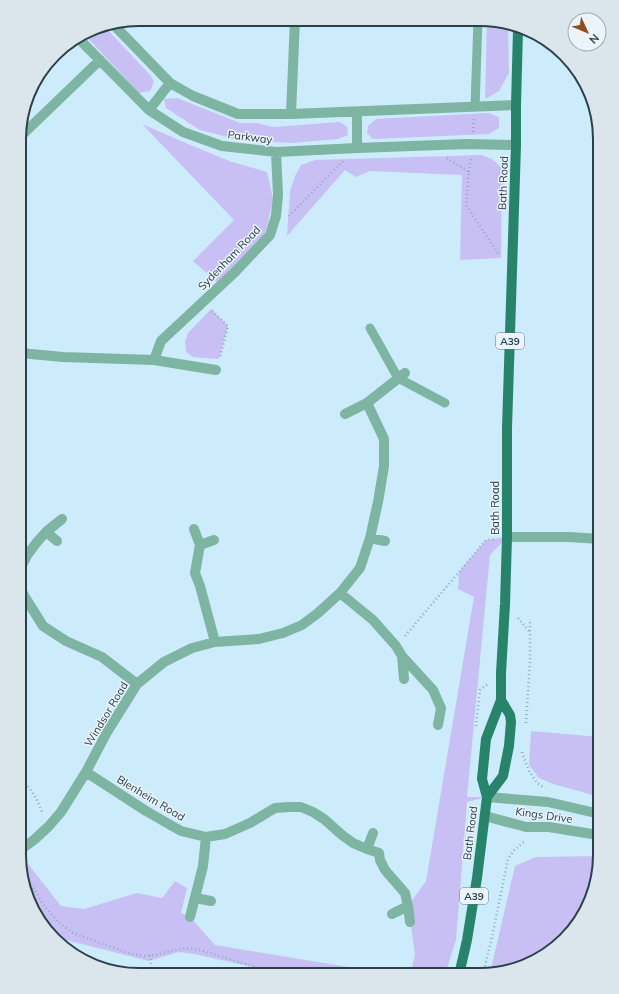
<svg xmlns="http://www.w3.org/2000/svg" width="619" height="994" font-family="Mulish,sans-serif">
<style>
.green{fill:#c8c0f5}
.lines{fill:none;stroke-linecap:round;stroke-linejoin:round}
.path{stroke:#90acba;stroke-width:2.5;stroke-dasharray:1 3;stroke-linecap:butt}
.service{stroke:#7eb4a2;stroke-width:9}
.minor{stroke:#7eb4a2;stroke-width:10}
.primary{stroke:#27846b;stroke-width:10}
.labels{text-anchor:middle;stroke-width:3;stroke-linejoin:round;paint-order:stroke}
.shield{fill:#eaf4fa;stroke:#64767f;stroke-width:1}
.shield-label{font-size:10px;font-weight:bold;fill:#2a404a}
.street-label{font-size:11px;fill:#2a404a;stroke:#eaf4fa}
.rim{fill:none;stroke:#2a404a;stroke-width:2}
</style>
<rect width="100%" height="100%" fill="#ccebfb"/>
<!-- green -->
<path class="green" d="M487,20H496L508,25L509,73L499,91L485,99Z
M104,26L151,76L154,82L150,91L139,93L84,34L94,28Z
M177,98L240,123H257L273,127L340,122L347,127L348,135L338,139L291,143L239,140L200,130L166,108L164,99Z
M488,113L499,117V128L489,134L373,139L367,133L368,126L376,119Z
M142,124L188,144L232,162L267,172L273,199L267,227L260,245L221,286L193,261L234,220Z
M481,155L492,159L502,168L501,258L460,260L462,175L370,171L356,177L345,170L287,236L290,191L295,176L301,165L315,160Z
M211,309L228,326L219,359L193,357L186,352L185,341L188,333Z
M507,537L490,555L467,797H487L467,802L456,940L445,975H410L415,955L408,906L426,881L474,597L458,589L459,572L486,540Z
M531,731L600,737V797L553,784L539,778L529,765Z
M21,855L61,906L84,909L137,893L162,898L175,881L187,888L181,913L190,917L215,945L397,975L269,974L262,969L194,954L178,952L149,961L58,938L52,931L43,920L27,893L19,856Z
M600,856V863L594,894L575,928L525,966L490,973L515,866L536,857Z"/>
<g class="lines">
<!-- path -->
<path class="path" d="M473,132L474,119
M447,158L469,172L466,205L499,255
M469,172L471,157
M289,216L343,161
M212,311L228,326L220,358
M518,618L529,631
M405,636L486,540L495,539
M526,723L530,661V619
M476,726L480,690L489,683
M522,752V753L529,771L537,783L545,788
M19,773L36,798L43,814
M21,867L26,876L43,904L57,921L73,933L128,953L144,956L156,955L170,951L185,948L200,950L262,969L270,974
M150,955L152,974
M483,974L492,937L508,859L514,850L525,841"/>
<!-- service -->
<path class="service" d="M475,107L478,20
M370,328L398,378L445,403"/>
<!-- minor -->
<path class="minor" d="M113,24L170,83L193,96L238,114H291L516,105
M78,38L149,110L183,132L222,146L276,152L357,148L467,144L516,145
M149,110L170,83
M357,112V148
M291,114L295,19
M20,137L100,60
M20,353L63,357L154,360L216,370
M154,360L161,341L235,272L270,235L276,216L278,195L276,152
M345,414L367,403
M62,519L46,532L37,542L28,554L21,567L20,581L23,594L43,626L66,641L102,657L137,684
M194,529L200,545L195,573L200,586L215,642
M46,532L57,541
M507,537H569L600,539
M370,538L385,541
M200,545L214,540
M340,593L373,620L396,646L402,656L433,690L441,708L438,725
M402,656L404,679
M86,772L146,811L181,831L206,837L225,834L250,823L275,808L289,807H301L313,812L324,819L342,835L353,843L367,849L379,853L380,860L385,870L405,893L408,906L392,914
M487,797L548,802L600,814
M485,816L526,827H549L592,834H600
M367,849L373,833
M19,851L35,839L49,826L61,812L86,772L107,732L137,684L164,662L192,648L215,642L259,639L283,633L302,625L318,613L340,593L360,568L370,538L378,502L384,466V439L367,403L405,373
M195,898L211,901
M408,906L410,922
M190,917L203,866L206,837"/>
<!-- primary -->
<path class="primary" d="M487,797L482,779L486,739L501,700
M459,975L467,940L477,878L487,797L503,776L509,746L511,722L510,715L501,700V673L505,604L507,537V428L516,145V105L518,30"/>
</g>
<g class="labels">
<!-- shield labels -->
<g class="shield">
<rect x="496" y="333" width="28" height="16" rx="3"/>
<rect x="460" y="888" width="28" height="16" rx="3"/>
</g>
<g class="shield-label">
<text x="510" y="345">A39</text>
<text x="474" y="900">A39</text>
</g>
<!-- street labels -->
<g class="street-label">
<text transform="translate(250 137) rotate(7)" y="4">Parkway</text>
<text transform="translate(503 183) rotate(-88)" y="4">Bath Road</text>
<text transform="translate(229 258) rotate(-46)" y="4">Sydenham Road</text>
<text transform="translate(495 508) rotate(-90)" y="4">Bath Road</text>
<text transform="translate(106 714) rotate(-59)" y="4">Windsor Road</text>
<text transform="translate(151 798) rotate(31)" y="4">Blenheim Road</text>
<text transform="translate(544 815) rotate(8)" y="4">Kings Drive</text>
<text transform="translate(470 833) rotate(-83)" y="4">Bath Road</text>
</g>
</g>
<!-- crop -->
<path d="M0 0H619V994H0ZM139 26H480A113 113 0 0 1 593 139V855A113 113 0 0 1 480 968H139A113 113 0 0 1 26 855V139A113 113 0 0 1 139 26Z" fill="#dbe6ec" fill-rule="evenodd"/>
<path class="rim" d="M139 26H480A113 113 0 0 1 593 139V855A113 113 0 0 1 480 968H139A113 113 0 0 1 26 855V139A113 113 0 0 1 139 26Z"/>
<!-- north arrow -->
<g transform="translate(587 32) rotate(134)"><circle r="19" fill="#eaf4fa" stroke="#9dacb4"/>
<path d="M0-3L7 15L0 10L-7 15Z" fill="#914d1f"/>
<text y="-6" font-size="11" font-weight="bold" text-anchor="middle" fill="#2a404a">N</text>
</g>
</svg>
